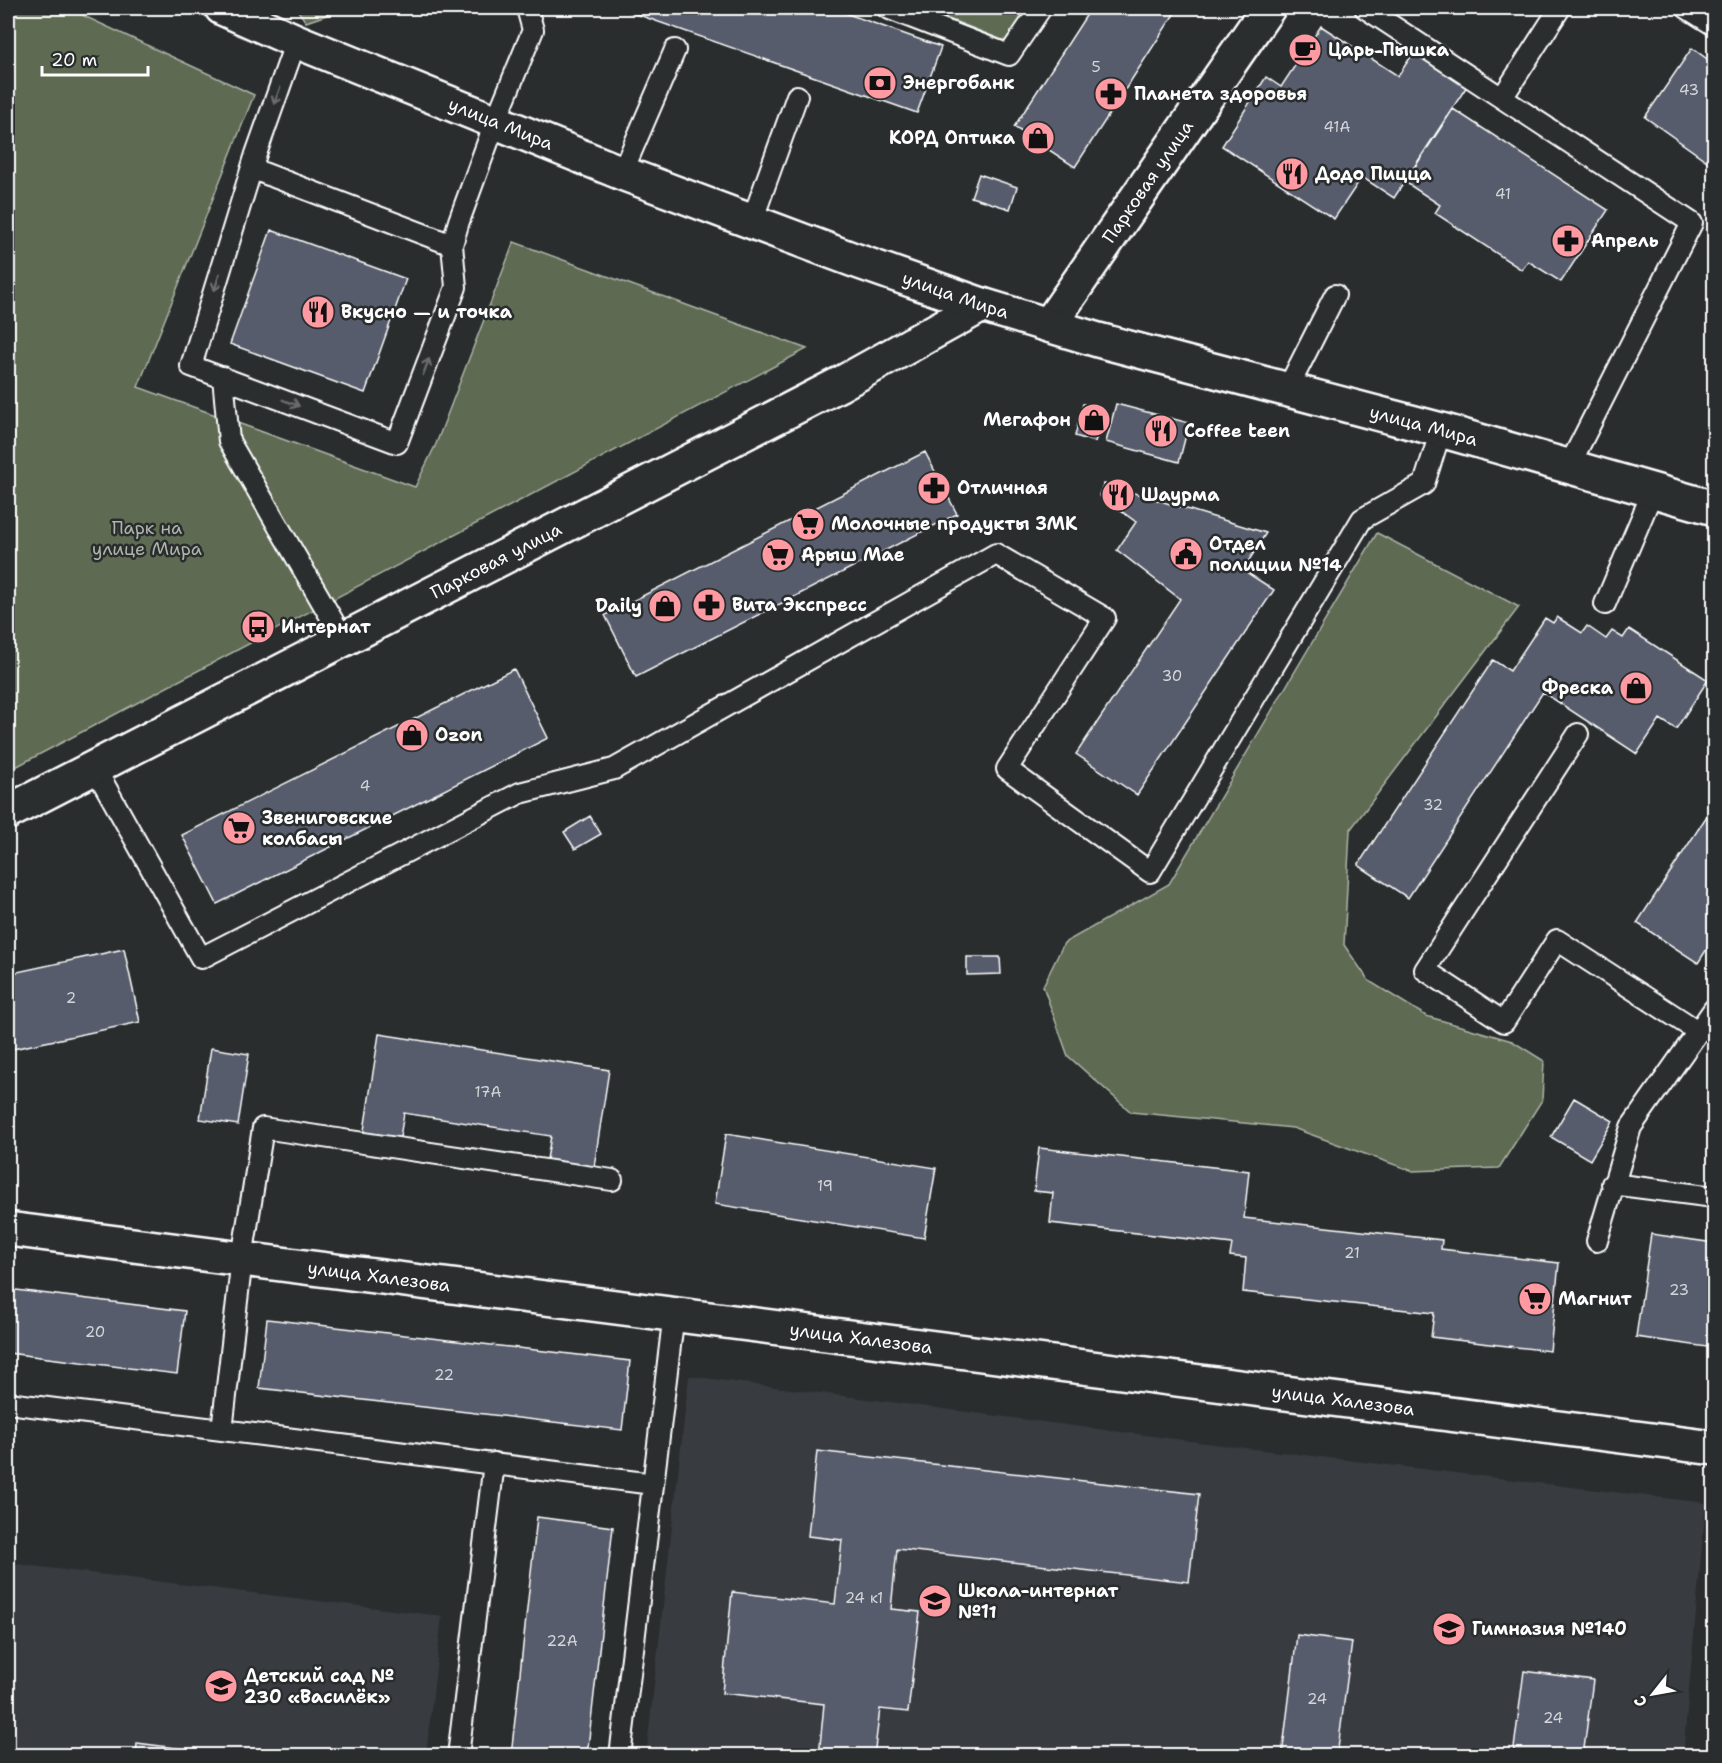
<svg xmlns="http://www.w3.org/2000/svg" width="1722" height="1763" font-family="'Shantell Sans',sans-serif">
<style>
.built{fill:#383b41}
.green{fill:#5e6b53;stroke:#aeb5a9;stroke-width:1.5}
.building{fill:#575b6c;stroke:#fff;stroke-width:1.5}
.lines{fill:none;stroke-linecap:round;stroke-linejoin:round}
.lane-casing{stroke:#fff;stroke-width:24}
.street-casing{stroke:#fff;stroke-width:38}
.secondary-casing{stroke:#fff;stroke-width:38}
.primary-casing{stroke:#fff;stroke-width:38}
.lane{stroke:#2a2d2e;stroke-width:20}
.street{stroke:#2a2d2e;stroke-width:33}
.secondary{stroke:#2a2d2e;stroke-width:33}
.primary{stroke:#2a2d2e;stroke-width:33}
.oneway{stroke:#6a6c6d}
.labels{text-anchor:middle;stroke-width:5;stroke-linejoin:round;paint-order:stroke}
.number-label{font-size:15px;fill:#d5d6da}
.poi-label{font-size:18px;font-weight:bold;fill:#fff;stroke:#2a2d2e;text-anchor:start}
.street-label{font-size:18px;fill:#fff;stroke:#2a2d2e}
.park-label{font-size:18px;fill:#aeb5a9;stroke:#2a2d2e}
</style>
<rect width="100%" height="100%" fill="#2a2d2e"/>
<filter id="ink" filterUnits="userSpaceOnUse"><feTurbulence type="fractalNoise" baseFrequency=".0167" numOctaves="2"/><feDisplacementMap in="SourceGraphic" scale="12" xChannelSelector="R" yChannelSelector="G"/><feConvolveMatrix kernelMatrix="1 2 1 2 8 2 1 2 1" color-interpolation-filters="sRGB"/></filter>
<g filter="url(#ink)">
<!-- built -->
<path class="built" d="M689,1376L1229,1446L1706,1503L1683,1755L646,1756Z
M8,1563L442,1616L426,1755L8,1756Z"/>
<!-- green -->
<path class="green" d="M8,8H67L254,95L138,387L415,487L436,444L514,242L807,349L8,771Z
M296,8H347L306,22Z
M921,8H1029L1005,41Z
M1377,533L1519,607L1350,830L1344,945L1369,981L1426,1016L1512,1041L1544,1061L1542,1100L1499,1168L1412,1171L1293,1128L1131,1112L1068,1056L1043,986L1064,943L1169,884Z"/>
<!-- building -->
<path class="building" d="M619,8H831L941,47L917,113Z
M1091,8H1178L1075,167L1014,127Z
M1482,8H1496L1491,14Z
M1321,26L1398,76L1416,49L1469,83L1394,198L1362,177L1334,219L1222,146L1266,77L1281,87Z
M1692,48L1714,64V166L1645,117Z
M1453,109L1608,210L1561,282L1528,261L1522,270L1435,213L1440,205L1405,182Z
M979,174L1017,187L1010,209L971,197Z
M271,230L406,279L365,393L230,344Z
M1083,404L1104,409L1095,442L1075,436Z
M1116,404L1189,423L1179,462L1106,442Z
M925,452L957,514L636,677L605,615Z
M1104,484L1266,533L1243,570L1274,590L1137,795L1076,754L1180,599L1117,550L1136,522L1099,495Z
M1557,617L1582,633L1587,626L1606,639L1612,631L1623,638L1629,629L1708,680L1676,729L1660,719L1637,754L1543,692L1408,898L1358,865L1493,660L1510,671L1545,618L1553,623Z
M514,669L548,738L217,904L182,835Z
M1714,805V938L1698,963L1637,923Z
M590,816L601,834L575,849L564,832Z
M124,949L140,1022L8,1050V974Z
M967,957H1000L1001,974L967,975Z
M379,1034L609,1070L593,1173L546,1165L551,1136L404,1113L399,1143L363,1137Z
M211,1048L249,1054L238,1125L200,1119Z
M1574,1098L1613,1121L1590,1160L1551,1137Z
M726,1134L936,1168L924,1238L715,1204Z
M1039,1148L1249,1171L1244,1218L1442,1240L1441,1249L1559,1263L1550,1351L1431,1337L1434,1313L1243,1292L1246,1258L1230,1256L1232,1244L1050,1223L1053,1193L1034,1191Z
M1651,1234L1714,1243V1348L1636,1337Z
M8,1289L185,1311L177,1374L8,1353Z
M267,1319L630,1361L622,1430L259,1388Z
M817,1451L1199,1494L1189,1582L897,1549L891,1609L920,1612L908,1712L880,1709L874,1756H819L824,1704L722,1693L732,1592L835,1604L842,1540L808,1536Z
M537,1517L613,1527L587,1756H511Z
M1297,1635L1352,1642L1337,1756H1282Z
M1524,1671L1593,1680L1583,1756H1513Z
M137,1743L239,1756H136Z"/>
<g class="lines">
<!-- lane casing -->
<g class="lane-casing">
<path id="lane" d="M887,8L1009,55L1041,8
M1365,8L1692,223L1568,468
M1687,8L1714,25
M296,41L256,154L191,366L397,443L456,287L452,245L459,221L496,120L533,30L527,8
M1502,98L1560,8
M253,169L452,245
M622,173L675,50
M752,221L797,96
M223,377L229,441L344,640
M1287,390L1335,295
M1605,604L1653,491
M1578,734L1425,970L1504,1022L1557,940L1699,1032
M95,768L201,958L520,793L614,769L996,554L1105,618L1007,769L1150,872L1362,519L1424,484L1441,430
M612,1180L263,1128L242,1258L222,1430L653,1484
M1612,1184L1714,1197
M1597,1241L1631,1127L1714,1009
M8,1403L222,1430
M458,1756L494,1463
M620,1756L674,1313"/>
</g>
<!-- street casing -->
<g class="street-casing">
<g id="street">
<path id="s1" d="M1049,325L1268,8"/>
<path id="s2" d="M8,1229L1714,1448"/>
</g>
</g>
<!-- secondary casing -->
<g class="secondary-casing">
<g id="secondary">
<path id="s3" d="M8,812L840,384L982,305"/>
</g>
</g>
<!-- primary casing -->
<g class="primary-casing">
<g id="primary">
<path id="s4" d="M222,8L296,41L622,173L854,260L982,305L1098,340L1441,430L1714,508"/>
</g>
</g>
<!-- lane -->
<use href="#lane" class="lane"/>
<!-- street -->
<use href="#street" class="street"/>
<!-- secondary -->
<use href="#secondary" class="secondary"/>
<!-- primary -->
<use href="#primary" class="primary"/>
</g>
<!-- one-way arrows -->
<defs><path id="oneway-shaft" d="M-6 0H5M1.5-3L5.5 0L1.5 3" fill="none" stroke-width="1.6" stroke-linecap="round" stroke-linejoin="round" transform="scale(1.5)"/></defs>
<g class="oneway">
<use href="#oneway-shaft" transform="translate(277 96) rotate(110)"/>
<use href="#oneway-shaft" transform="translate(217 282) rotate(107)"/>
<use href="#oneway-shaft" transform="translate(426 367) rotate(-69)"/>
<use href="#oneway-shaft" transform="translate(291 403) rotate(21)"/>
</g>
</g>
<!-- icons -->
<defs>
<g id="cafe-disc" transform="scale(1.725)"><circle r="9.5" fill="#ff9aa2" stroke="#2a2d2e"/><path d="M-5.5-4.5H6V0H3Q3 3.5 0 3.5H-2.5Q-5.5 3.5-5.5 0ZM3-3.2v2h1.7v-2ZM-6 4.5H4V6H-6Z" fill="#111"/></g>
<g id="bank-disc" transform="scale(1.725)"><circle r="9.5" fill="#ff9aa2" stroke="#2a2d2e"/><path d="M-6-4H6V4H-6ZM0-2.3a2.3 2.3 0 1 0 0 4.6a2.3 2.3 0 1 0 0-4.6Z" fill="#111"/></g>
<g id="pharmacy-disc" transform="scale(1.725)"><circle r="9.5" fill="#ff9aa2" stroke="#2a2d2e"/><path d="M-2-6h4v4h4v4h-4v4h-4v-4h-4v-4h4Z" fill="#111"/></g>
<g id="shop-disc" transform="scale(1.725)"><circle r="9.5" fill="#ff9aa2" stroke="#2a2d2e"/><path d="M-5-2.5h2.3a2.7 3.5 0 0 1 5.4 0H5L5.5 6h-11ZM-1.5-2.5h3a1.5 2.3 0 0 0-3 0Z" fill="#111"/></g>
<g id="restaurant-disc" transform="scale(1.725)"><circle r="9.5" fill="#ff9aa2" stroke="#2a2d2e"/><path d="M-5-6h1v4h1v-4h1v4h1v-4h1v5L-1.5 .5V6h-2V.5L-5-1ZM5-6V6H3V1.5H1.5Q1.5-4 5-6Z" fill="#111"/></g>
<g id="supermarket-disc" transform="scale(1.725)"><circle r="9.5" fill="#ff9aa2" stroke="#2a2d2e"/><path d="M-6-5.5h2.5l.6 2H6L4.5 2H-2.5L-4.4-4H-6ZM-1.5 3.2a1.3 1.3 0 1 0 .1 0ZM3 3.2a1.3 1.3 0 1 0 .1 0Z" fill="#111"/></g>
<g id="civic-disc" transform="scale(1.725)"><circle r="9.5" fill="#ff9aa2" stroke="#2a2d2e"/><path d="M-.6-6.5H3V-4.5H.6V-3L4-1V1h2V6H-6V1h2V-1L-.6-3ZM-1.2 2.5V6h2.4V2.5Z" fill="#111"/></g>
<g id="bus-disc" transform="scale(1.725)"><circle r="9.5" fill="#ff9aa2" stroke="#2a2d2e"/><path d="M-5-6H5V4H4V6H2V4H-2V6H-4V4H-5ZM-3.5-4V0h7V-4ZM-3.5 1.2v1.5H-2V1.2ZM2 1.2v1.5H3.5V1.2Z" fill="#111"/></g>
<g id="school-disc" transform="scale(1.725)"><circle r="9.5" fill="#ff9aa2" stroke="#2a2d2e"/><path d="M0-5L7-2L0 1L-7-2ZM-4 1L0 2.5L4 1V4Q0 6-4 4Z" fill="#111"/></g>
</defs>
<g fill-rule="evenodd">
<use href="#cafe-disc" x="1305" y="50"/>
<use href="#bank-disc" x="880" y="83"/>
<use href="#pharmacy-disc" x="1111" y="94"/>
<use href="#shop-disc" x="1038" y="138"/>
<use href="#restaurant-disc" x="1292" y="174"/>
<use href="#pharmacy-disc" x="1568" y="241"/>
<use href="#restaurant-disc" x="318" y="312"/>
<use href="#shop-disc" x="1094" y="420"/>
<use href="#restaurant-disc" x="1161" y="431"/>
<use href="#pharmacy-disc" x="934" y="488"/>
<use href="#restaurant-disc" x="1118" y="495"/>
<use href="#supermarket-disc" x="808" y="524"/>
<use href="#civic-disc" x="1186" y="554"/>
<use href="#supermarket-disc" x="778" y="555"/>
<use href="#pharmacy-disc" x="709" y="605"/>
<use href="#shop-disc" x="665" y="606"/>
<use href="#bus-disc" x="258" y="627"/>
<use href="#shop-disc" x="1636" y="688"/>
<use href="#shop-disc" x="412" y="735"/>
<use href="#supermarket-disc" x="239" y="828"/>
<use href="#supermarket-disc" x="1535" y="1299"/>
<use href="#school-disc" x="935" y="1601"/>
<use href="#school-disc" x="1449" y="1629"/>
<use href="#school-disc" x="221" y="1686"/>
</g>
<g class="labels">
<!-- number labels -->
<g class="number-label">
<text x="1096" y="72">5</text>
<text x="1689" y="95">43</text>
<text x="1337" y="132">41А</text>
<text x="1503" y="199">41</text>
<text x="1172" y="681">30</text>
<text x="365" y="791">4</text>
<text x="1433" y="810">32</text>
<text x="71" y="1003">2</text>
<text x="488" y="1097">17А</text>
<text x="825" y="1191">19</text>
<text x="1352" y="1258">21</text>
<text x="1679" y="1295">23</text>
<text x="95" y="1337">20</text>
<text x="444" y="1380">22</text>
<text x="864" y="1603">24 к1</text>
<text x="562" y="1646">22А</text>
<text x="1317" y="1704">24</text>
<text x="1553" y="1723">24</text>
</g>
<!-- poi labels -->
<g class="poi-label">
<text x="1328" y="56">Царь-Пышка</text>
<text x="903" y="89">Энергобанк</text>
<text x="1134" y="100">Планета здоровья</text>
<text x="1015" y="144" text-anchor="end">КОРД Оптика</text>
<text x="1315" y="180">Додо Пицца</text>
<text x="1591" y="247">Апрель</text>
<text x="341" y="318">Вкусно — и точка</text>
<text x="1071" y="426" text-anchor="end">Мегафон</text>
<text x="1184" y="437">Coffee teen</text>
<text x="957" y="494">Отличная</text>
<text x="1141" y="501">Шаурма</text>
<text x="831" y="530">Молочные продукты ЗМК</text>
<text x="1209" y="550">Отдел<tspan x="1209" dy="21">полиции №14</tspan></text>
<text x="801" y="561">Арыш Мае</text>
<text x="732" y="611">Вита Экспресс</text>
<text x="642" y="612" text-anchor="end">Daily</text>
<text x="281" y="633">Интернат</text>
<text x="1613" y="694" text-anchor="end">Фреска</text>
<text x="435" y="741">Ozon</text>
<text x="262" y="824">Звениговские<tspan x="262" dy="21">колбасы</tspan></text>
<text x="1558" y="1305">Магнит</text>
<text x="958" y="1597">Школа-интернат<tspan x="958" dy="21">№11</tspan></text>
<text x="1472" y="1635">Гимназия №140</text>
<text x="244" y="1682">Детский сад №<tspan x="244" dy="21">230 «Василёк»</tspan></text>
</g>
<!-- street labels -->
<g class="street-label">
<text dy="6" stroke="none"><textPath href="#s4" startOffset="302">улица Мира</textPath></text>
<text dy="6" stroke="none"><textPath href="#s1" startOffset="174">Парковая улица</textPath></text>
<text dy="6" stroke="none"><textPath href="#s4" startOffset="788">улица Мира</textPath></text>
<text dy="6" stroke="none"><textPath href="#s4" startOffset="1274">улица Мира</textPath></text>
<text dy="6" stroke="none"><textPath href="#s3" startOffset="549">Парковая улица</textPath></text>
<text dy="6" stroke="none"><textPath href="#s2" startOffset="374">улица Халезова</textPath></text>
<text dy="6" stroke="none"><textPath href="#s2" startOffset="860">улица Халезова</textPath></text>
<text dy="6" stroke="none"><textPath href="#s2" startOffset="1346">улица Халезова</textPath></text>
</g>
<!-- park labels -->
<g class="park-label">
<text x="147" y="534">Парк на<tspan x="147" dy="21">улице Мира</tspan></text>
</g>
</g>
<!-- margin -->
<rect width="1722" height="1763" fill="none" stroke="#2a2d2e" stroke-width="30"/>
<rect x="15" y="15" width="1692" height="1733" fill="none" stroke="#fff" stroke-width="2" filter="url(#ink)"/>
<!-- north arrow -->
<g transform="translate(1653 1694) rotate(239)" stroke="#2a2d2e" stroke-width="4.5" paint-order="stroke">
<path d="M0-4.5L10 22L0 15L-10 22Z" fill="#ffffff"/>
<text y="-9" font-size="16" font-weight="bold" text-anchor="middle" fill="#ffffff">С</text>
</g>
<!-- scale -->
<path d="M42 66v9h106v-9" fill="none" stroke="#ffffff" stroke-width="3"/>
<text x="51" y="66" font-size="18" fill="#ffffff" stroke="#2a2d2e" stroke-width="4.5" paint-order="stroke">20 m</text>
</svg>
